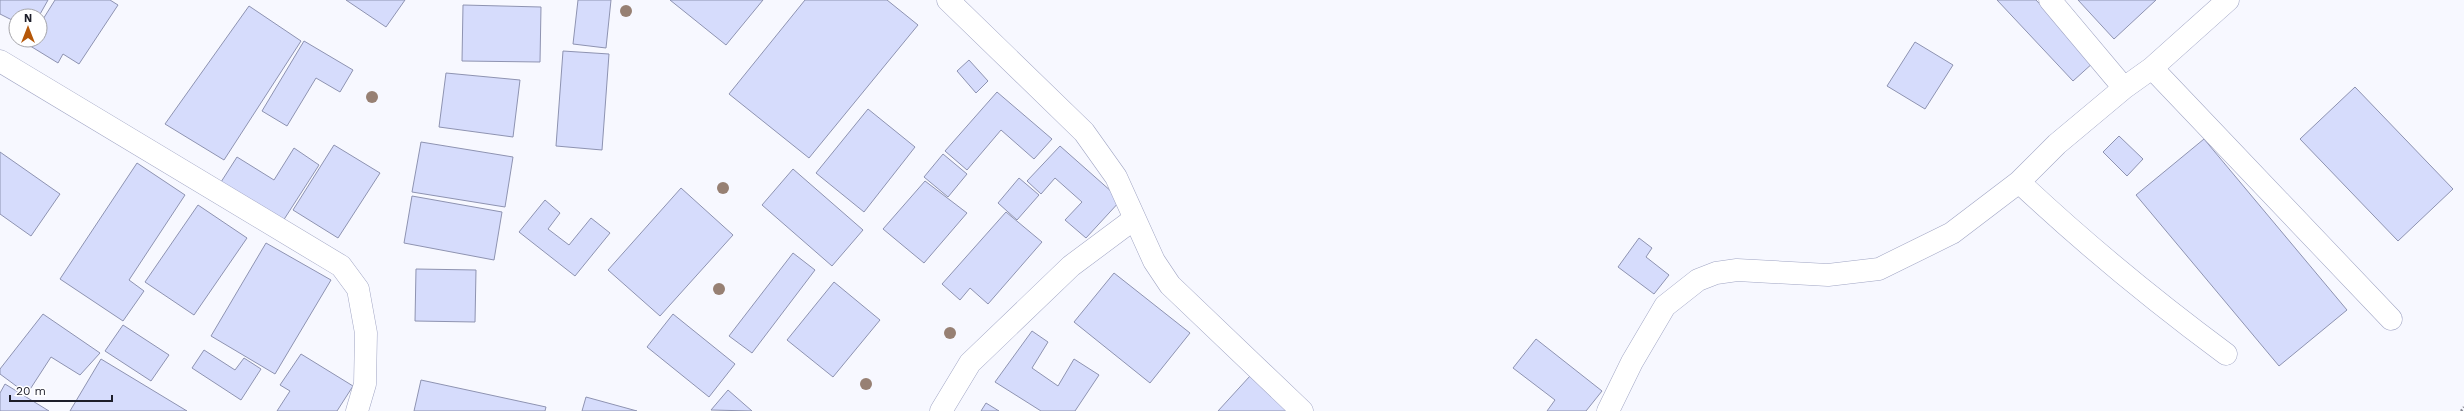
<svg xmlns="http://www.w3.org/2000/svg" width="2464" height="411" font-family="'Work Sans',sans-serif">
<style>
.building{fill:#d6dcfc;stroke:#8e93b1}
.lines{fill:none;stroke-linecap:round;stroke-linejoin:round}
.minor-casing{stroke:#a0a5c4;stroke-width:23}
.path{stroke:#83848e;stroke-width:2.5;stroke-dasharray:2 2;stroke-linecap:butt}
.minor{stroke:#fff;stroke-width:22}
.tree{fill:#978073}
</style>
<rect width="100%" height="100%" fill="#f7f8ff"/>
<!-- building -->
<path class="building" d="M0,0H48L39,16H16V22L0,14Z
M55,0H110L118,5L79,64L63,54L58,63L27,44L30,40H40V24Z
M346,0H405L386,27Z
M578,0H611L606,48L573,44Z
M670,0H763L726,45Z
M805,0H887L918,25L809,158L729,94Z
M1997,0H2036L2094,62L2073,81Z
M2078,0H2156L2114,39Z
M463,5L541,7L540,62L462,61Z
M249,6L301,41L224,160L165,124Z
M304,41L353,70L340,92L316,78L287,126L262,111Z
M1915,42L1953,65L1925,109L1887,86Z
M563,51L609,54L602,150L556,146Z
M969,60L988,81L976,93L957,71Z
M446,73L520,80L513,137L439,127Z
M2355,87L2453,189L2398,241L2300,139Z
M997,92L1052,139L1034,159L1001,130L967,170L945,151Z
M868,109L915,147L864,212L816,173Z
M2119,136L2143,159L2127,176L2103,152Z
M2204,139L2347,310L2279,366L2136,195Z
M421,142L513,157L505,207L412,192Z
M334,145L380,173L338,238L293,210Z
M1060,146L1121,200L1086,238L1065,220L1082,202L1055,178L1041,194L1027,181Z
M294,148L319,165L283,221L221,182L237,157L274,180Z
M0,152L60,194L31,236L0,214Z
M943,154L967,174L948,197L924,177Z
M137,163L185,195L129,280L144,291L123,321L60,279Z
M793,169L863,230L832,266L762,205Z
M1019,178L1039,195L1017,220L998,203Z
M925,181L967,213L924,263L883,229Z
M681,188L733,235L660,316L608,270Z
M412,196L502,212L494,260L404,243Z
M545,200L560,213L548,229L569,245L591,218L610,233L575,276L519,232Z
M198,205L247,238L194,315L145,282Z
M1006,212L1042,242L988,304L970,288L960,300L942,284Z
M1639,238L1652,248L1646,257L1669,275L1654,294L1618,267Z
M266,243L331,280L275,374L211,336Z
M793,253L815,270L752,353L729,336Z
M416,269L476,270L475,322L415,321Z
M1114,273L1190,333L1150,383L1074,322Z
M834,282L880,320L833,377L787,340Z
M43,314L100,353L80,375L51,357L27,394L0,374V369Z
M673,314L735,364L709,397L647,347Z
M123,325L169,355L151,381L105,351Z
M1032,331L1048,342L1032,368L1058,386L1074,359L1099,375L1075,411H1041L995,382Z
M1536,339L1602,391L1586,411H1547L1555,400L1513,368Z
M204,350L235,370L244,358L261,369L241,400L192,368Z
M301,354L353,386L337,411H277L290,391L280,385Z
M101,359L187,411H70Z
M1250,376L1292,411H1218Z
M421,380L546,407L545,411H414Z
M5,384L49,411H0V393Z
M728,390L752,411L711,410Z
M586,397L637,411H582Z
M986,403L999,411H981Z"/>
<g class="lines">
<!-- minor casing -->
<g class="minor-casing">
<path id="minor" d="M948,0L1084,132L1116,177L1154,261L1170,285L1302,411
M2050,0L2124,88
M0,61L341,266L358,289L366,333L365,384L357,411
M2152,68L2391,319
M2019,182C2085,244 2153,300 2226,354
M941,411L970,363L1071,266L1134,219
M1608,411L1632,362L1665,306L1698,280L1716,273L1737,270L1828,275L1879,269L1952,233L2019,182L2057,144L2124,88L2152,68L2228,0"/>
</g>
<!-- path -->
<path class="path" d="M2461,411L2464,407"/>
<!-- minor -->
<use href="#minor" class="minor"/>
</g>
<!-- trees -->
<g class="tree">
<circle cx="626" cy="11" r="6"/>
<circle cx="372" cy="97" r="6"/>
<circle cx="723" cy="188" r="6"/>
<circle cx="719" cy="289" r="6"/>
<circle cx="950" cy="333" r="6"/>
<circle cx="866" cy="384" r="6"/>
</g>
<!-- north arrow -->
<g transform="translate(28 28)"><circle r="19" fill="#ffffff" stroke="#a5a5aa"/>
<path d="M0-3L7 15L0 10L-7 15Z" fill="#b55708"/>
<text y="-6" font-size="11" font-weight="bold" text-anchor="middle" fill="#1d1e2a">N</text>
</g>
<!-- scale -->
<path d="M10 395v6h102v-6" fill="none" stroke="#1d1e2a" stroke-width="2"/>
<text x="16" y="395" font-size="12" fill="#1d1e2a" stroke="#ffffff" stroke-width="3" paint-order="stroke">20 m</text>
</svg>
